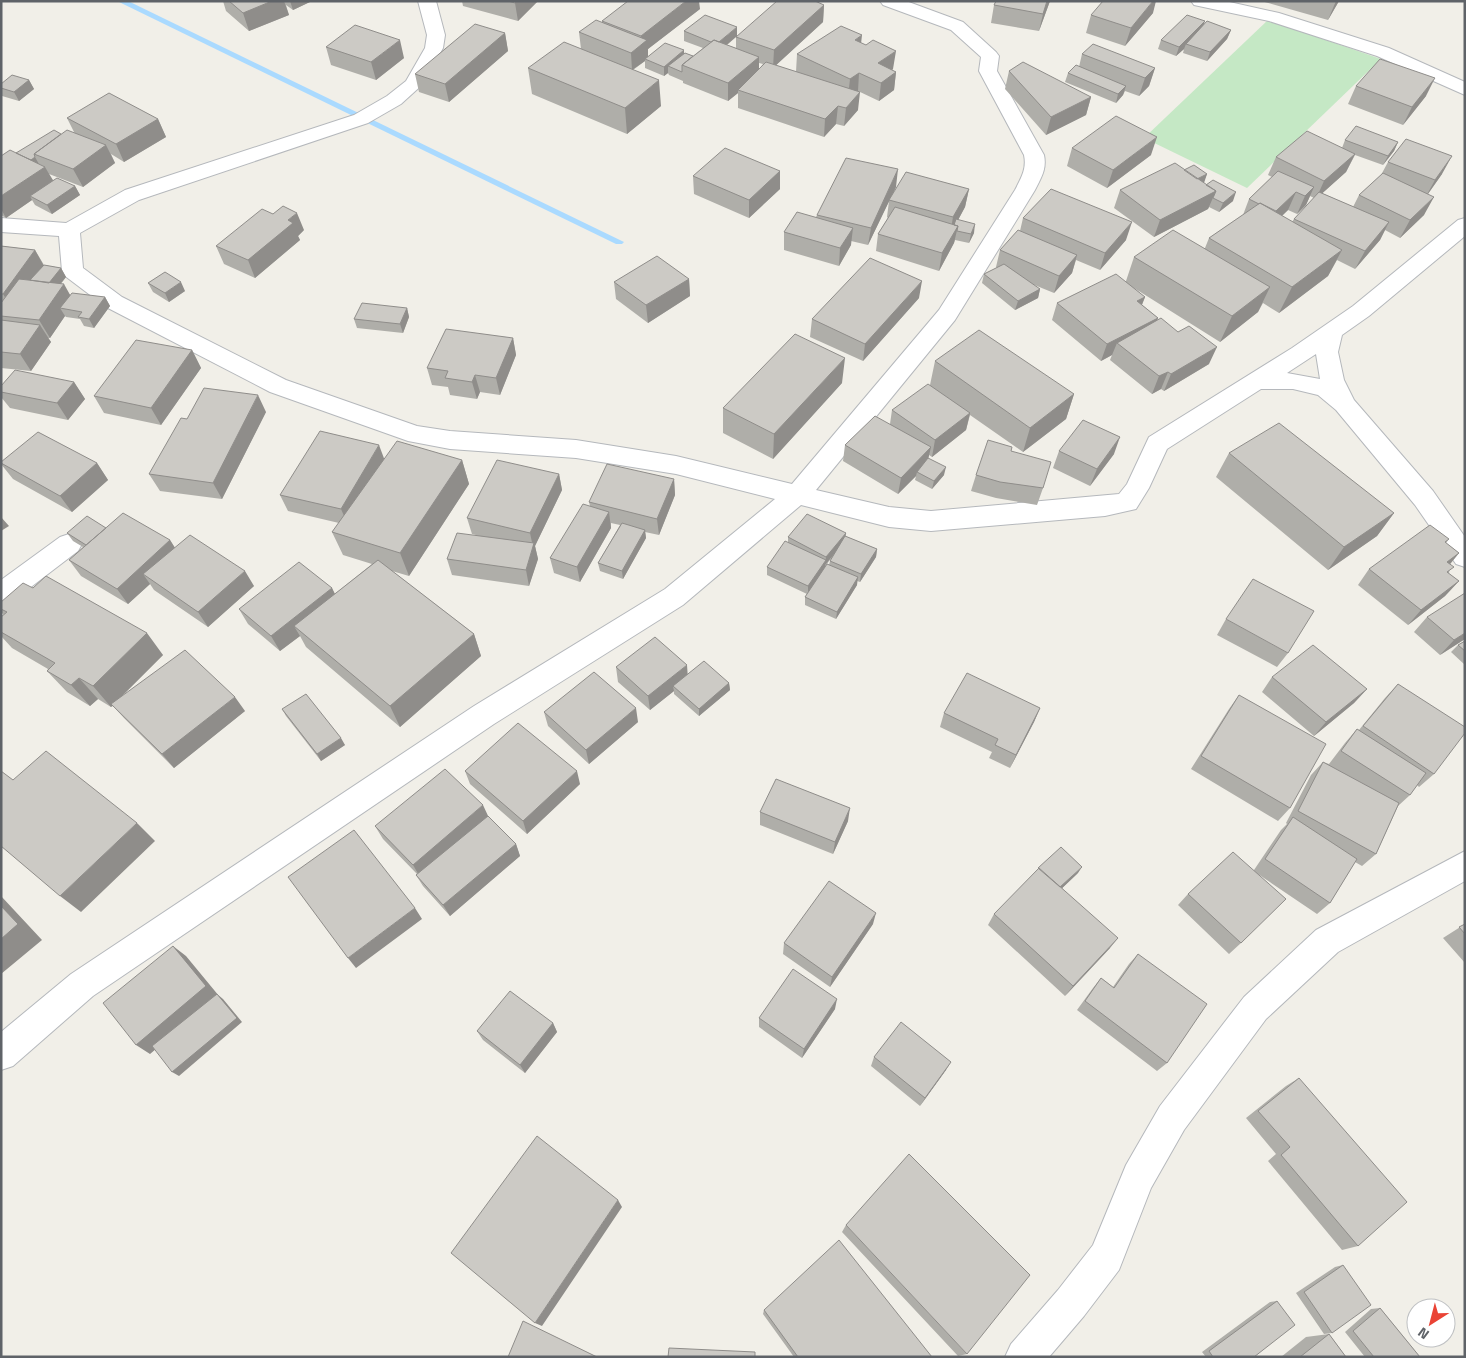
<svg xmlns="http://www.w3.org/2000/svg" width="1466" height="1358" font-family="'Titillium Web',sans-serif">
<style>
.green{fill:#c5e8c5}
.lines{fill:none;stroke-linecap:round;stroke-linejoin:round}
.stream{fill:#aadaff;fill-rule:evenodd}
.minor-casing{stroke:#b5b8bc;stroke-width:2}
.minor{fill:#fff;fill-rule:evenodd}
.wall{fill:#afaea9;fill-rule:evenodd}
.shaded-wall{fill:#8f8d8a}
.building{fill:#cccac5;stroke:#8f8d8a}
</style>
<rect width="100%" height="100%" fill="#f1efe8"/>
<!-- green -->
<path class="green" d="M1268,20L1381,59L1247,188L1144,138Z"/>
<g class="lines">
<!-- stream -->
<path class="stream" d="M117,1H128L624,242L622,244H616Z"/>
<!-- minor casing -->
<g class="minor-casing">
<path id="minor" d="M418,1H436L445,35L443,48L423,84L401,104L368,123L139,200L80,233L83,268L122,297L286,380L417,426L450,431L576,440L676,456L792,484L939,310L1015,190C1021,178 1027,169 1024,155L979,71L981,57L951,30L883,5L880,1H906L963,22L996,52L999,56L997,71L1044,155C1047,169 1041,178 1035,190L955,320L816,490L889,507L931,511L1119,494L1127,484L1149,437L1292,348L1353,306L1458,220L1465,218V236L1369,316L1342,335L1338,352L1344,380L1354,400L1433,491L1465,537V567L1456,564L1415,505L1336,410L1318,395L1293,389H1261L1167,449L1149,488L1136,509L1105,516L931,531L889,527L801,505L683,605L494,724L93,996L13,1066L1,1070V1032L71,974L474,706L665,589L775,499L676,474L576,458L450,449L408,441L270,392L106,307L65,276L62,271L59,236L1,232V218L66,223L125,190L354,115L387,96L406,81L425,48L427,35ZM1316,354L1320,379L1287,373Z
M1191,1H1225L1279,13L1389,48L1465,82V95L1377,56L1269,21L1194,5Z
M69,534L78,537L82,544L78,551L10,603L1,606V580L60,537Z
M1465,851V881L1338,952L1266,1019L1184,1130L1151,1188L1119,1270L1084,1316L1049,1357H1005L1011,1344L1058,1290L1093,1245L1126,1165L1160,1106L1244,997L1316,930Z"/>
</g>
<!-- minor -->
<use href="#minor" class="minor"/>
</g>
<!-- wall -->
<path class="wall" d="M223,1H312L293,10L286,5L289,15L249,31L226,11Z
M462,1H538L518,21L463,6Z
M996,1H1050L1039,31L991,23L994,5Z
M1261,1H1339L1328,20Z
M824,5L823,22L776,65L796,72L797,54L861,43L893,69L892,70L896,72L894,90L879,101L858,91H857L858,110L844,126L836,124L824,137L738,108V93L728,101L683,83V81L669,75L668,73L664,76L645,68V61L633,70L661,106L627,134L532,94L528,68L581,49L579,32L602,23V21L700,9L648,49V56L684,53L693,56L703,48L684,41V31L737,36ZM736,37V48L727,45ZM759,63L763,64L759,69Z
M1153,13L1125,46L1086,33L1091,15Z
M1204,24L1231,30L1227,39L1207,61L1183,53L1184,49L1176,56L1158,49L1161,40Z
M505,33L508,51L449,102L419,92L415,74Z
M326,47L404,58L376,80L331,65Z
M1082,54L1155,68L1149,86L1139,96L1125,91L1123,95L1116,103L1065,82L1068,73L1079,67Z
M1009,71L1091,97L1086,115L1046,135L1005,89Z
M29,80L34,89L19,101L2,96L1,84Z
M1356,86L1426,96L1403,125L1348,104Z
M67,118L158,119L166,137L124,162L111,154L115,163L83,187L49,174L53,180L75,186L80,195L52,214L35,205L32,200L6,218L1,215V156L16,153L61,134H75Z
M1345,140L1398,142L1394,151L1383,165L1355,155L1346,172L1322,193L1353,207L1359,195L1381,175L1388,162L1442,174L1428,194L1424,215L1400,238L1385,230L1380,240L1355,269L1337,260L1328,276L1279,313L1263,303L1258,312L1220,342L1134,288L1145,297L1142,305L1158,318L1157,321L1209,364L1164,391L1161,389L1152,394L1110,360L1112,355L1101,361L1052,320L1057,303L1126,281L1134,257L1205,248L1209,238L1243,215L1249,199L1272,177L1268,175L1276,157L1342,148ZM1310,196L1314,198L1294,219L1292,222L1282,216L1288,210L1297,214L1306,205Z
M1072,148L1151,155L1107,188L1067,166Z
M1184,170L1207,174L1203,183L1233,201L1219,212L1209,207L1208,209L1154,237L1114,208L1120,190Z
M780,171V189L749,218L694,194L693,176Z
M896,187L892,196L969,189L965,207L958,220L974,233L969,243L955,240L954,243L939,271L876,251L878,234L888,218L887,217L889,201L868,245L851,241V245L839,266L784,250V232L816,217L817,215Z
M1023,218L1126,240L1100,270L1076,260L1072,273L1054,293L1032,284L1040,289L1038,298L1015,310L982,283L984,274L997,268L996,267L1000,250L1020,231Z
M304,230L298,236L300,240L255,278L224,264L216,246Z
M1,246L35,250L44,265L61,268L66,277L61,284L70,295L105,297L110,306L94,328L84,326L80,319L66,317L65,316L50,338H48L51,342L31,371L1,368Z
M689,279L690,296L648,323L616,299L614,282Z
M148,283L185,291L169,302L153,292Z
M919,298L863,361L810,337L812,319Z
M407,308L409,317L403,333L357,328L354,319Z
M513,338L516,355L500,395L480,392L477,399L450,395L448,387L432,385L427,368Z
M192,350L201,368L161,425L104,413L94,396Z
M935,361L1074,394L1066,419L1023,452L970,415L966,430L932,457L929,455L928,458L944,475L932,489L915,480L916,476L898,494L843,461L845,445L890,424L892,410L930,385Z
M74,382L85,399L68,420L10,408L1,397V386Z
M842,383L773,459L723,433V408Z
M266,412L222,499L160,491L149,474L187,419Z
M1011,451L1043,488L1037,505L996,498L971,491L976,475Z
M1059,451L1114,454L1090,486L1053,468Z
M1229,453L1394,513L1377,536L1328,570L1216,477Z
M384,459L462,460L469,484L409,576L392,571L474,634L481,656L400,727L306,647L300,636L280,651L248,624L239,609L332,588L335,594L372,564L343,555L332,532L339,523L288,511L280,495Z
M1,462L97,463L108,480L72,512L13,479L1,464Z
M559,474L562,490L535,546L538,559L529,586L452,575L447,559L476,535L472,534L467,518Z
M674,479L675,495L659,535L645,532L646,538L623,579L600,571L598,563L620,525L611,523V528L580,582L554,573L550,558L590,506L589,502Z
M106,528L170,540L175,548L254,586L208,627L154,590L150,584L128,604L81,576L69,560L83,547L73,541L67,533Z
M846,533L845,536L877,549L876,557L860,582L857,581V585L836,619L805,605V597L807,594L767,575V567L788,543V537ZM831,558L830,561L829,565L825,567Z
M1449,539L1446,543L1459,553L1450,564L1449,574L1459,581L1445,596L1408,625L1358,585L1369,569Z
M33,588L163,655L121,697L245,711L174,768L124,718L113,706L111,707L98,699L90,706L67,692L47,671L48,669L12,648L1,636V617L4,615L1,612V602Z
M1427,617L1465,639L1440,655L1414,632Z
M1226,619L1288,653L1277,667L1217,635Z
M1465,641V665L1451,652L1458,645Z
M616,667L688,674L729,683L730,690L699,716L674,694V691L650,710L618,682Z
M1272,677L1367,689L1354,703L1314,736L1262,692Z
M1398,684L1434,774L1419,787L1417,785L1410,795L1398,806L1376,854L1362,866L1355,862L1330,903L1317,914L1258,874L1241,943L1229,954L1178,905L1188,894L1254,870L1281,830L1287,824L1286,823L1311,775L1323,762L1329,764L1345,743L1357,729L1359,730L1385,698Z
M1239,695L1290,808L1278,821L1191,769L1229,709Z
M1040,708L1034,722L1010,768L989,758L992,752L940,727L944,713Z
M282,709L345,745L321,761L286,716Z
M544,712L638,722L589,764L548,726Z
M465,771L580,784L527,834L470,784Z
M760,812L848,821L833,854L760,825Z
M488,816L516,844L520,856L450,916L423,886L416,875L417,874L383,839L375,826Z
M1078,873L1062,888L1110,948L1065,996L988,925L994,914Z
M873,924L830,987L783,954L784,943Z
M1465,924V963L1443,938Z
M1138,954L1167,1063L1157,1071L1077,1010L1093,988L1101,978L1113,987L1129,964Z
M835,1009L802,1058L759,1027V1018Z
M553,1023L557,1032L525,1073L483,1040L477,1031Z
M874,1057L946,1070L920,1106L871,1066Z
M1299,1078L1358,1246L1342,1250L1268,1161L1276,1154L1246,1118L1286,1086Z
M846,1225L967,1354L958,1356L842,1232Z
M1343,1265L1332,1333L1324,1334L1296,1293L1335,1267Z
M1277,1301L1254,1357H1206L1202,1352L1270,1302Z
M1380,1308L1420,1357H1365L1345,1332L1371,1309Z
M764,1310L932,1357H794L763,1314Z
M1329,1334L1346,1357H1281L1306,1337Z"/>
<!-- shaded-wall -->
<path class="shaded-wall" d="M272,1H284L289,15L249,31L243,13Z
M290,1H312L293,10Z
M517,1H538L518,21L515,3Z
M686,1H699L700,9L648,49V58L645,59V61L632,70L631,53L642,44L641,36Z
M1047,1H1050L1039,31L1043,14Z
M1153,1H1156L1153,13L1125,46L1131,28Z
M1336,1H1339L1328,20Z
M824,5L823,22L773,68L774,50Z
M1205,21L1202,30L1186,44L1184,49L1176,56L1179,47Z
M737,27V36L717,53V44Z
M1231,30L1227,39L1207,61L1210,52Z
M505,33L508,51L449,102L445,84Z
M862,35L860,53L855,40Z
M400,40L404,58L376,80L371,62Z
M684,50V59L668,66V73L664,76V67Z
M896,51L893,69L876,81L878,63Z
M759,57V75L738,90V93L728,101V83Z
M1155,68L1149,86L1139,96L1145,78Z
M896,72L894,90L879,101L881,83Z
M859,73L858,91L848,97L850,79Z
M1435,78L1426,96L1403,125L1412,107Z
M29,80L34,89L19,101L14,92Z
M659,80L661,106L627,134L625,108Z
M1126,86L1123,95L1116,103L1118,94Z
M860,92L858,110L844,126L846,108Z
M1091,97L1086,115L1046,135L1051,117Z
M838,106L836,124L824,137L825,119Z
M158,119L166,137L124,162L116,144Z
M1157,137L1151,155L1107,188L1113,170Z
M1398,142L1394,151L1383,165L1388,156Z
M106,145L115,163L83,187L73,169Z
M1355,154L1346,172L1316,199L1324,181Z
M1452,156L1442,174L1425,198L1435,180Z
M35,157L40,166L27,162Z
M45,167L55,184L30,196L32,200L6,218L1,209V196Z
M898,169L896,187L868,245L871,228Z
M780,171V189L749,218V200Z
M1207,174L1204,183L1190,190L1194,181Z
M75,186L80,195L52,214L47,205Z
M1314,187L1306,205L1297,214L1305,196Z
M969,189L965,207L950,235L953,217Z
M1216,191L1208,209L1154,237L1160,220Z
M1236,192L1233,201L1219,212L1223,203Z
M1296,192L1288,210L1268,229L1276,211Z
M1434,197L1424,215L1400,238L1410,220Z
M297,213L304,230L298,236L300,240L255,278L248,260L288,220Z
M1132,222L1126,240L1100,270L1105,253Z
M1389,222L1380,240L1355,269L1365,251Z
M975,224L974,233L969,243L971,234Z
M958,226L954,243L939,271L942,253Z
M853,228L851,245L839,266L840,248Z
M35,250L45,268L14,312L3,294Z
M1342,250L1328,276L1279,313L1292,287Z
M1077,255L1072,273L1054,293L1059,276Z
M61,268L66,277L51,295L46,286Z
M689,279L690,296L648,323L646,305Z
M922,281L919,298L863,361L865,344Z
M181,282L185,291L169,302L165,293Z
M64,284L74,302L60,308L65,316L50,338L39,320Z
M1270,287L1258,312L1220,342L1232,316Z
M1040,289L1038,298L1015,310L1018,301Z
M105,297L110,306L94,328L89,319Z
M1145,297L1138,314L1137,301Z
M407,308L409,317L403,333L400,324Z
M1158,318L1151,335L1117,343L1112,355L1101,361L1107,344Z
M40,325L51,342L31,371L20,354Z
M513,338L516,355L500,395L496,378Z
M1217,347L1209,364L1164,391L1171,374Z
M192,350L201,368L161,425L151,408Z
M845,358L842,383L773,459L774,434Z
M1168,372L1161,389L1152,394L1159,376Z
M475,375L480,392L477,399L472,382Z
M74,382L85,399L68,420L57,403Z
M1074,394L1066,419L1023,452L1030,428Z
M258,395L266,412L222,499L213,483Z
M970,413L966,430L932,457L935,440Z
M1120,437L1114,454L1090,486L1097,469Z
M379,445L385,461L348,525L341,509Z
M931,447L927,464L917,472L916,476L898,494L901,478Z
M462,460L469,484L409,576L400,553Z
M97,463L108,480L72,512L60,496Z
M946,467L944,475L932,489L934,481Z
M559,474L562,490L535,546L538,559L529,586L526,570L533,547L530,533Z
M674,479L675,495L659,535L657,519Z
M609,512L611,528L580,582L577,567Z
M1394,513L1377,536L1328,570L1344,547Z
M1,517L9,526L1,531Z
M645,530L646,538L623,579L622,571Z
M846,533L845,541L825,565L826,557Z
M170,540L180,556L143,574L150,584L128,604L117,589Z
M877,549L876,557L860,582L861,574Z
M1459,553L1446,569L1447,562Z
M826,560L825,568L808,594V586Z
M245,571L254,586L208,627L198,612Z
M858,577L857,585L836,619L837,612Z
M1459,581L1445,596L1408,625L1421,610Z
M332,588L339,603L294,626L300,636L280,651L271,636Z
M147,633L163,655L111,707L93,686Z
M1465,633V639L1440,655L1454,640Z
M474,634L481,656L400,727L390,706Z
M687,665L688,679L673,686L674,691L650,710L648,696Z
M79,678L98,699L90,706L71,685Z
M729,683L730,690L699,716V709Z
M1367,689L1354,703L1314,736L1326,722Z
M235,697L245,711L174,768L162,754Z
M636,708L638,722L589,764L586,750Z
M1040,708L1034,722L1010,768L1016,755Z
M341,738L345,745L321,761L317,754Z
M577,771L580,784L527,834L523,821Z
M483,805L489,818L420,877L413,865Z
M850,808L848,821L833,854L835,842Z
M137,823L155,841L81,912L60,896Z
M516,844L520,856L450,916L443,905Z
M1082,867L1078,873L1056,894L1059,888Z
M1,896L42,940L1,974Z
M415,908L422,919L356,968L348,958Z
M876,913L873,924L830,987L832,977Z
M1118,938L1110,948L1065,996L1073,986Z
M173,946L186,956L219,996L150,1054L136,1045Z
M217,994L223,999L242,1022L179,1076L172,1072Z
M837,999L835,1009L802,1058L804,1049Z
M553,1023L557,1032L525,1073L520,1065Z
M951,1062L946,1070L920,1106L925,1098Z
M618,1200L622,1207L542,1326L535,1323Z"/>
<!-- building -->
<path class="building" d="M229,1H272L243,13Z
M508,1H517L515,3Z
M628,1H686L641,36L602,21Z
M777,1H815L824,5L774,50L736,37Z
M996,1H1047L1043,14L994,5Z
M1103,1H1153L1131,28L1091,15Z
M705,15L737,27L719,42L714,40L711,42L684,31Z
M1187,15L1205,21L1179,47L1161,40Z
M596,20L647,40L631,53L579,32Z
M1207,21L1231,30L1210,52L1186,44Z
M475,24L505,33L445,84L415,74Z
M355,25L400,40L371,62L326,47Z
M841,26L862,35L855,40L866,45L873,40L896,51L878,63L896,72L881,83L859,73L850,79L797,54Z
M714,40L759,57L728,83L682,65Z
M564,42L659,80L625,108L528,68Z
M665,43L684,50L664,67L645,59Z
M1093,44L1155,68L1145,78L1082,54Z
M685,53L693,56L682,65V72L668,66Z
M1380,59L1435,78L1412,107L1356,86Z
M766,62L860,92L846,108L838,106L825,119L738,90Z
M1023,62L1091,97L1051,117L1009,71Z
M1076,65L1126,86L1118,94L1068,73Z
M12,75L29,80L14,92L1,88V84Z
M109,93L158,119L116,144L67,118Z
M1116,116L1157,137L1113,170L1072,148Z
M1356,126L1398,142L1388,156L1345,140Z
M54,130L61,134L34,154L35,157L31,160L16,153Z
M67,130L106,145L73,169L34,154Z
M1307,131L1355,154L1324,181L1276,157Z
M1406,139L1452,156L1435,180L1388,162Z
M725,148L780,171L749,200L693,176Z
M10,150L45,167L1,196V156Z
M846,158L898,169L871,228L817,215Z
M1175,163L1216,191L1160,220L1120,190Z
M1194,165L1207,174L1197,179L1184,170Z
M1278,171L1314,187L1305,196L1296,192L1276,211L1260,203L1259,204L1249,199Z
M906,172L969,189L953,217L889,200Z
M1383,173L1434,197L1410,220L1359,195Z
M57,178L75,186L47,205L30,196Z
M1213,180L1236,192L1223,203L1213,198L1216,191L1206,185Z
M1051,189L1132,222L1105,253L1023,218Z
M1319,192L1389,222L1365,251L1294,219Z
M1260,203L1342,250L1292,287L1209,238Z
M283,206L297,213L288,220L293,223L248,260L216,246L262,209L273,214Z
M895,207L958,226L942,253L878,234Z
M797,212L853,228L840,248L784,232Z
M956,219L975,224L971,234L957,231L958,226L954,225Z
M1018,230L1077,255L1059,276L1000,250Z
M1173,230L1270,287L1232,316L1134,257Z
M1,246L35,250L3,294H1Z
M657,256L689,279L646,305L614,282Z
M870,258L922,281L865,344L812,319Z
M1004,264L1040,289L1018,301L984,274Z
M44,265L61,268L49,283L30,280Z
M165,272L181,282L165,293L148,283Z
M1116,274L1145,297L1137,301L1158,318L1107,344L1057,303Z
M19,279L64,284L39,320L1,316V303Z
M72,293L105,297L89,319L78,317L82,312L60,308Z
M362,303L407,308L400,324L354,319Z
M1161,318L1178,332L1189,326L1217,347L1171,374L1168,372L1159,376L1117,343Z
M1,320L40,325L20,354L1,352Z
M446,329L513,338L496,378L475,375L472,382L445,378L448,371L427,368Z
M979,330L1074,394L1030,428L935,361Z
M795,334L845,358L774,434L723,408Z
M136,340L192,350L151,408L94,396Z
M15,370L74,382L57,403L1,392V386Z
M928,384L970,413L935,440L892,410Z
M204,388L258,395L213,483L149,474L181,418L187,419Z
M875,416L931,447L901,478L845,445Z
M1083,420L1120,437L1097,469L1059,451Z
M1279,423L1394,513L1344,547L1229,453Z
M320,431L379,445L341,509L280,495Z
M38,432L97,463L60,496L1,463V462Z
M988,440L1012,447L1011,451L1051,462L1043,488L1000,482L976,475Z
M397,441L462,460L400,553L332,532Z
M928,458L946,467L934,481L917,472Z
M497,460L559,474L530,533L467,518Z
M607,464L674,479L657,519L589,502Z
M583,504L609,512L577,567L550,558Z
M123,513L170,540L117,589L69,560Z
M807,514L846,533L826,557L788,537Z
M87,516L106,528L86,545L67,533Z
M622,523L645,530L622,571L598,563Z
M1430,525L1449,539L1445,542L1459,553L1447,562L1454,567L1447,572L1459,581L1421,610L1369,569Z
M457,533L534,543L526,570L447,559Z
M190,535L245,571L198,612L143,574Z
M845,536L877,549L861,574L830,561Z
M785,541L826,560L808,586L767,567Z
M378,560L474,634L390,706L294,626Z
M299,562L332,588L271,636L239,609Z
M827,564L858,577L837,612L805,597Z
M46,576L147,633L93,686L79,678L71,685L47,671L55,663L1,632V617L7,612L1,609V602L23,583L33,588Z
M1253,579L1314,611L1288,653L1226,619Z
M1465,593V633L1454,640L1427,617Z
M655,637L687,665L648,696L616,667Z
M1465,641V651L1458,645Z
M1313,645L1367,689L1326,722L1272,677Z
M185,650L235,697L162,754L111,704Z
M704,661L729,683L699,709L673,686Z
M594,672L636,708L586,750L544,712Z
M967,673L1040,708L1016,755L995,745L998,739L944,713Z
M1398,684L1465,727V733L1434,774L1363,726Z
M306,694L341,738L317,754L282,709Z
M1239,695L1326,744L1290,808L1201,756Z
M518,723L577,771L523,821L465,771Z
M1357,729L1426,773L1410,795L1341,751Z
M46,751L137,823L60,896L1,846V771L13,780Z
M1323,762L1399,803L1376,854L1298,811Z
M445,769L483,805L413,865L375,826Z
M776,779L850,808L835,842L760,812Z
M488,816L516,844L443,905L416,875Z
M1293,817L1357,859L1330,903L1265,859Z
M354,830L415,908L348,958L288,877Z
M1061,847L1082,867L1060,887L1038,868Z
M1233,852L1286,899L1241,943L1188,894Z
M1039,868L1118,938L1073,986L994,914Z
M829,881L876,913L832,977L784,943Z
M1,906L18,924L1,939Z
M1465,924V934L1459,927Z
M173,946L206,986L136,1045L103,1003Z
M1138,954L1207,1004L1167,1063L1085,1001L1101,978L1114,988Z
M793,969L837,999L804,1049L759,1018Z
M510,991L553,1023L520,1065L477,1031Z
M217,994L237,1018L172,1072L152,1046Z
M901,1022L951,1062L925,1098L874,1057Z
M1299,1078L1407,1202L1358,1246L1281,1155L1290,1147L1258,1111Z
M537,1136L618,1200L535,1323L451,1253Z
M909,1154L1030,1275L967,1354L846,1225Z
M839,1240L932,1357H798L764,1310Z
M1343,1265L1371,1305L1332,1333L1304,1292Z
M1277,1301L1295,1325L1254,1357H1213L1209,1351Z
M1380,1308L1420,1357H1374L1353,1331Z
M523,1321L597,1357H508Z
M1329,1334L1346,1357H1300Z
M669,1348L755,1352V1357H668Z"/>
<!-- border -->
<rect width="1466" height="1358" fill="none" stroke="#5f6368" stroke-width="5"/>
<!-- north arrow -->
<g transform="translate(1431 1323) rotate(216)"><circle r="24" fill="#ffffff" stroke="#bfc1c3"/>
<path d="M0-4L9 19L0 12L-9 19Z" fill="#ea4335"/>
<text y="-8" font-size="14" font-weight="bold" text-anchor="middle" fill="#5f6368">N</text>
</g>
</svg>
